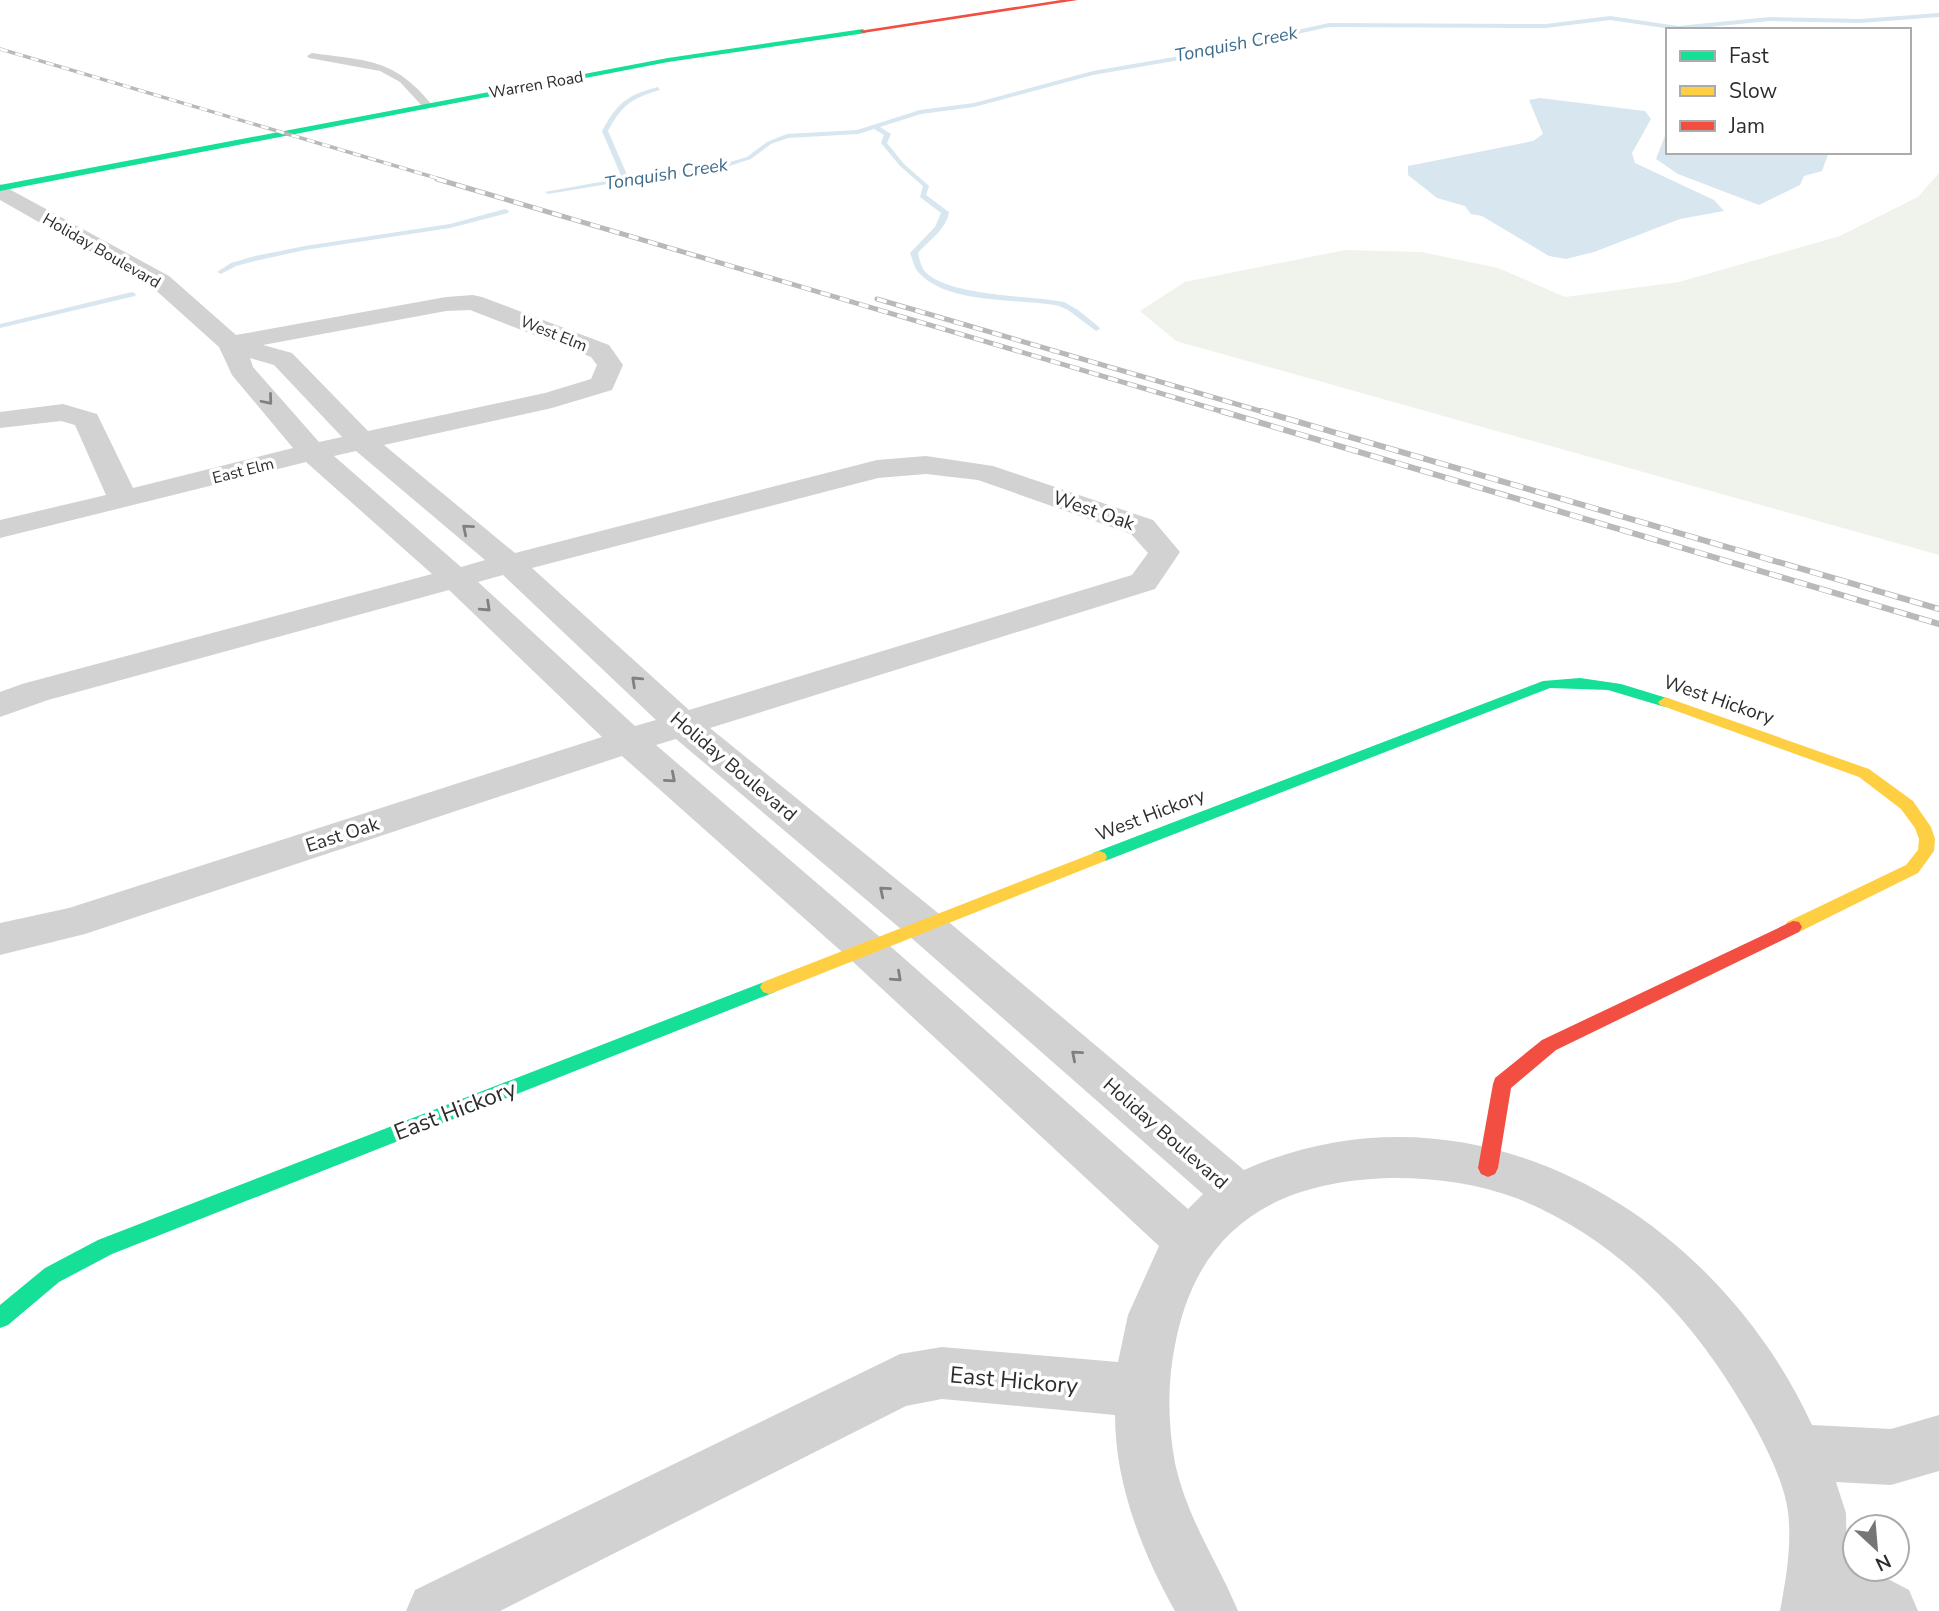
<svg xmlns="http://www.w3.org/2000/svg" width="1939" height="1611" font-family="'Nunito Sans',sans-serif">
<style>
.green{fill:#eff3eb}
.water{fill:#d8e6f0}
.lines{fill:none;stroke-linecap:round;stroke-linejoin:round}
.stream{fill:#d8e6f0;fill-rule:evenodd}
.lane{fill:#d2d2d2;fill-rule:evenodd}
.street{fill:#d2d2d2;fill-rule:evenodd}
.fast{fill:#16e098;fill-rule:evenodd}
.slow{fill:#ffcf43;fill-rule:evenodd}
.jam{fill:#f24e42;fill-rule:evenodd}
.rail-far2-casing{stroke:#b9b9b9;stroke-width:3.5}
.rail-far1-casing{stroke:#b9b9b9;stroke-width:5}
.rail-casing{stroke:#b9b9b9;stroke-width:6}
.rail-far2{stroke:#fff;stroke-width:2.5;stroke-dasharray:8;stroke-linecap:butt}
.rail-far1{stroke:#fff;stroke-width:3.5;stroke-dasharray:10;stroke-linecap:butt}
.rail{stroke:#fff;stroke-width:4.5;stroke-dasharray:13;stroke-linecap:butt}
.oneway{stroke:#808080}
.labels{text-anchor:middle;stroke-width:7;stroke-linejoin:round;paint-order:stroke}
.far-street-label{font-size:16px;fill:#2d2d2d;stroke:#fff}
.far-water-label{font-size:18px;font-style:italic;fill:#3e6c8c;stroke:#fff}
.street-label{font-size:19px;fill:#2d2d2d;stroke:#fff}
.near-street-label{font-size:23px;fill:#2d2d2d;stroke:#fff}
</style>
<rect width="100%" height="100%" fill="#fff"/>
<!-- green -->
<path class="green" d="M1939,173V555L1176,341L1140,311L1185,282L1345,250L1421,252L1498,268L1565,297L1679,282L1840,236L1918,197Z"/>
<!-- water -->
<path class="water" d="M1540,98L1645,111L1651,119L1632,153L1635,163L1714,200L1724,211L1680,219L1594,252L1566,259L1549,256L1482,216L1471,214L1465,206L1437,198L1408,175V166L1533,141L1543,134L1529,100Z
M1668,128V152H1829L1822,171L1804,176L1800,185L1759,205L1678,174L1656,159Z"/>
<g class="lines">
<!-- stream -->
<path class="stream" d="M1939,13V17L1860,23L1770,21L1678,30L1610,20L1546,28L1329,27L1174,61L1093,75L974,107L921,114L880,127L891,134L887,143L904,164L929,186L926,195L949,212C946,230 929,240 918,253C919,258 921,265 923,269C943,297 1030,295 1064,302L1078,310L1099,327L1100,329L1096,331L1068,310L1059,306C1018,298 949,305 919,273C914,268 913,260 910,253L935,227L941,213L920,197L923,186L900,166L881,143L884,135L874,129L858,134L788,138L771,144L751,159L710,172L626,181L548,194L545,192L622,178L602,131C617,103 627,95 658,87L660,90C632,98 622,105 608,131L628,177L709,168L747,157L767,142L787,134L857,130L920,110L974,103L1093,71L1174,57L1329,23L1546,24L1610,16L1678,26L1770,17L1860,19Z
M505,209L509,211L508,213L450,228L305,250L255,261L236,266L221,274L217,272L231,263L255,256L305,246L450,224Z
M132,292L136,294L135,296L0,328V324Z"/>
<!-- lane -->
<path class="lane" d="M312,53C368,61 394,58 432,105L423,107L400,82L380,71L309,58L307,56Z"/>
<!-- street -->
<path class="street" d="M0,184L169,276L236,335L446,297L473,295L482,297L609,345L623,365L612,390L552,408L384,445L515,553L877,460L926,456L993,466L1153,520L1180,552L1155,589L710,728L938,913L1244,1170C1472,1069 1714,1212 1812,1425L1891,1429L1939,1415V1471L1891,1485L1836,1482L1846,1513L1847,1557L1855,1562V1569H1869L1909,1590L1918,1611H1780C1786,1579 1792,1545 1788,1512C1783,1471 1748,1412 1725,1377C1675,1300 1603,1232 1516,1198C1476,1183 1430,1177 1388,1178C1273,1182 1197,1229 1175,1345C1167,1384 1168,1425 1175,1463C1188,1521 1216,1558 1238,1611H1175C1142,1552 1115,1484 1115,1415L942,1399L906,1406L500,1611H406L415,1590L900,1354L942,1347L1118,1362L1128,1315L1159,1246L851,960L622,756L85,934L0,955V923L69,908L602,737L449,590L48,700L0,717V692L22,684L432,574L306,462L0,538V520L106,495L75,425L61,421L0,428V412L63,404L97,414L133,488L293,448L232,375L219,347L151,286L0,200ZM470,310L591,357L597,365L591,379L545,393L368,431L292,353L263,345L446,311ZM250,358L274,365L342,437L319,442L253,367ZM356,451L485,560L461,567L334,456ZM926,474L978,480L1131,534L1148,553L1132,575L689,710L532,568L878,478ZM503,575L656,720L635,726L478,582ZM676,739L908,935L1203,1194L1188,1209L881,938L656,745Z"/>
<!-- fast -->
<path class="fast" d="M863,29L866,33L668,62L0,191V185L668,58Z
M1580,678L1621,684L1670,699L1672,702L1665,707L1608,690L1550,688L1105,861H1093L1091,857L1093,853L1543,681Z
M769,980L775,982L778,987L775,992L112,1254L59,1282L8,1325L0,1328V1305L45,1268L98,1240Z"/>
<!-- slow -->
<path class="slow" d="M1665,697L1869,769L1913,801L1931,827L1935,839L1934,851L1918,873L1799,932H1787L1784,927L1787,922L1906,865L1918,850L1919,839L1915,828L1901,809L1859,777L1660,705L1658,702Z
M1099,851L1105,853L1107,857L1105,861L775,992L769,994L763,992L760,987L763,982Z"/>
<!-- jam -->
<path class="jam" d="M1061,0H1078L863,33L859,31Z
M1793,921L1799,922L1802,927L1799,932L1556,1050L1511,1088L1498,1168L1495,1174L1488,1177L1481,1174L1478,1168L1493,1084L1495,1078L1542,1040Z"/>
<!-- rail-far2 casing -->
<g class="rail-far2-casing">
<path id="rail-far2" d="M0,49L443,180"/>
</g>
<!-- rail-far1 casing -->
<g class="rail-far1-casing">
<path id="rail-far1" d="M437,179L1227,413
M877,299L1267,413"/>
</g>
<!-- rail casing -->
<g class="rail-casing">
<path id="rail" d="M1221,411L1939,624
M1261,411L1939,609"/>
</g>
<!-- rail-far2 -->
<use href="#rail-far2" class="rail-far2"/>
<!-- rail-far1 -->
<use href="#rail-far1" class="rail-far1"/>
<!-- rail -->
<use href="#rail" class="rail"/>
</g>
<!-- one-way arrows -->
<defs><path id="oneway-chevron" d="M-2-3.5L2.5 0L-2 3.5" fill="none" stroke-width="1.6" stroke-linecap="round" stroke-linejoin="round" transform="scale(1.75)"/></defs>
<g class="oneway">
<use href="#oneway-chevron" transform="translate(268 400) rotate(50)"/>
<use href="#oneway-chevron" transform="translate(467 529) rotate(-140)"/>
<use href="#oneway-chevron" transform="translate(486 607) rotate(43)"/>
<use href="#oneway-chevron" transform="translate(636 681) rotate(-137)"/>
<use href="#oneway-chevron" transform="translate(671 778) rotate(41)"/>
<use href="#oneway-chevron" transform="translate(884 891) rotate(-140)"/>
<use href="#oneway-chevron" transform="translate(897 977) rotate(42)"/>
<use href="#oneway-chevron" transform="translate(1076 1055) rotate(-139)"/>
</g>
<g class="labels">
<!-- far-street labels -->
<g class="far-street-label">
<text transform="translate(536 84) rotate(-10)" y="6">Warren Road</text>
<text transform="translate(102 250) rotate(30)" y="6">Holiday Boulevard</text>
<text transform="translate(554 333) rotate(22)" y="6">West Elm</text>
<text transform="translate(243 470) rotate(-14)" y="6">East Elm</text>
</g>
<!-- far-water labels -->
<g class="far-water-label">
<text transform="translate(1236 44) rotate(-11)" y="6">Tonquish Creek</text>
<text transform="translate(666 174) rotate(-9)" y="6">Tonquish Creek</text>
</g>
<!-- street labels -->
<g class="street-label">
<text transform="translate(1094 510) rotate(19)" y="7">West Oak</text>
<text transform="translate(1719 699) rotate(19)" y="7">West Hickory</text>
<text transform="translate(734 766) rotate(40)" y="7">Holiday Boulevard</text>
<text transform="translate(1150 814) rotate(-21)" y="7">West Hickory</text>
<text transform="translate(342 834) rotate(-18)" y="7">East Oak</text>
<text transform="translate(1166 1133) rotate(41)" y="7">Holiday Boulevard</text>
</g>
<!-- near-street labels -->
<g class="near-street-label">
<text transform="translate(455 1110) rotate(-21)" y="8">East Hickory</text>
<text transform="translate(1014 1380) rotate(5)" y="8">East Hickory</text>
</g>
</g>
<!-- legend -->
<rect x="1666" y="28" width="245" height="126" fill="#ffffff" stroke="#ababab" stroke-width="2"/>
<rect x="1680" y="51" width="35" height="10" fill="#16e098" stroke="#ababab" stroke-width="2"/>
<text x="1729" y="63" font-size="21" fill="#2d2d2d">Fast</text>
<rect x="1680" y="86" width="35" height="10" fill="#ffcf43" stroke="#ababab" stroke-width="2"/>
<text x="1729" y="98" font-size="21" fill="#2d2d2d">Slow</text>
<rect x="1680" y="121" width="35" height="10" fill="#f24e42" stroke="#ababab" stroke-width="2"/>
<text x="1729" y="133" font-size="21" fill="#2d2d2d">Jam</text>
<!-- north arrow -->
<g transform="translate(1876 1548) rotate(154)"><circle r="33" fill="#ffffff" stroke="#ababab" stroke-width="2"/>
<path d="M0-5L12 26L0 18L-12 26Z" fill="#767676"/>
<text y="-10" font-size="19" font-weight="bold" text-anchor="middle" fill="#2d2d2d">N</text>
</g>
</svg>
